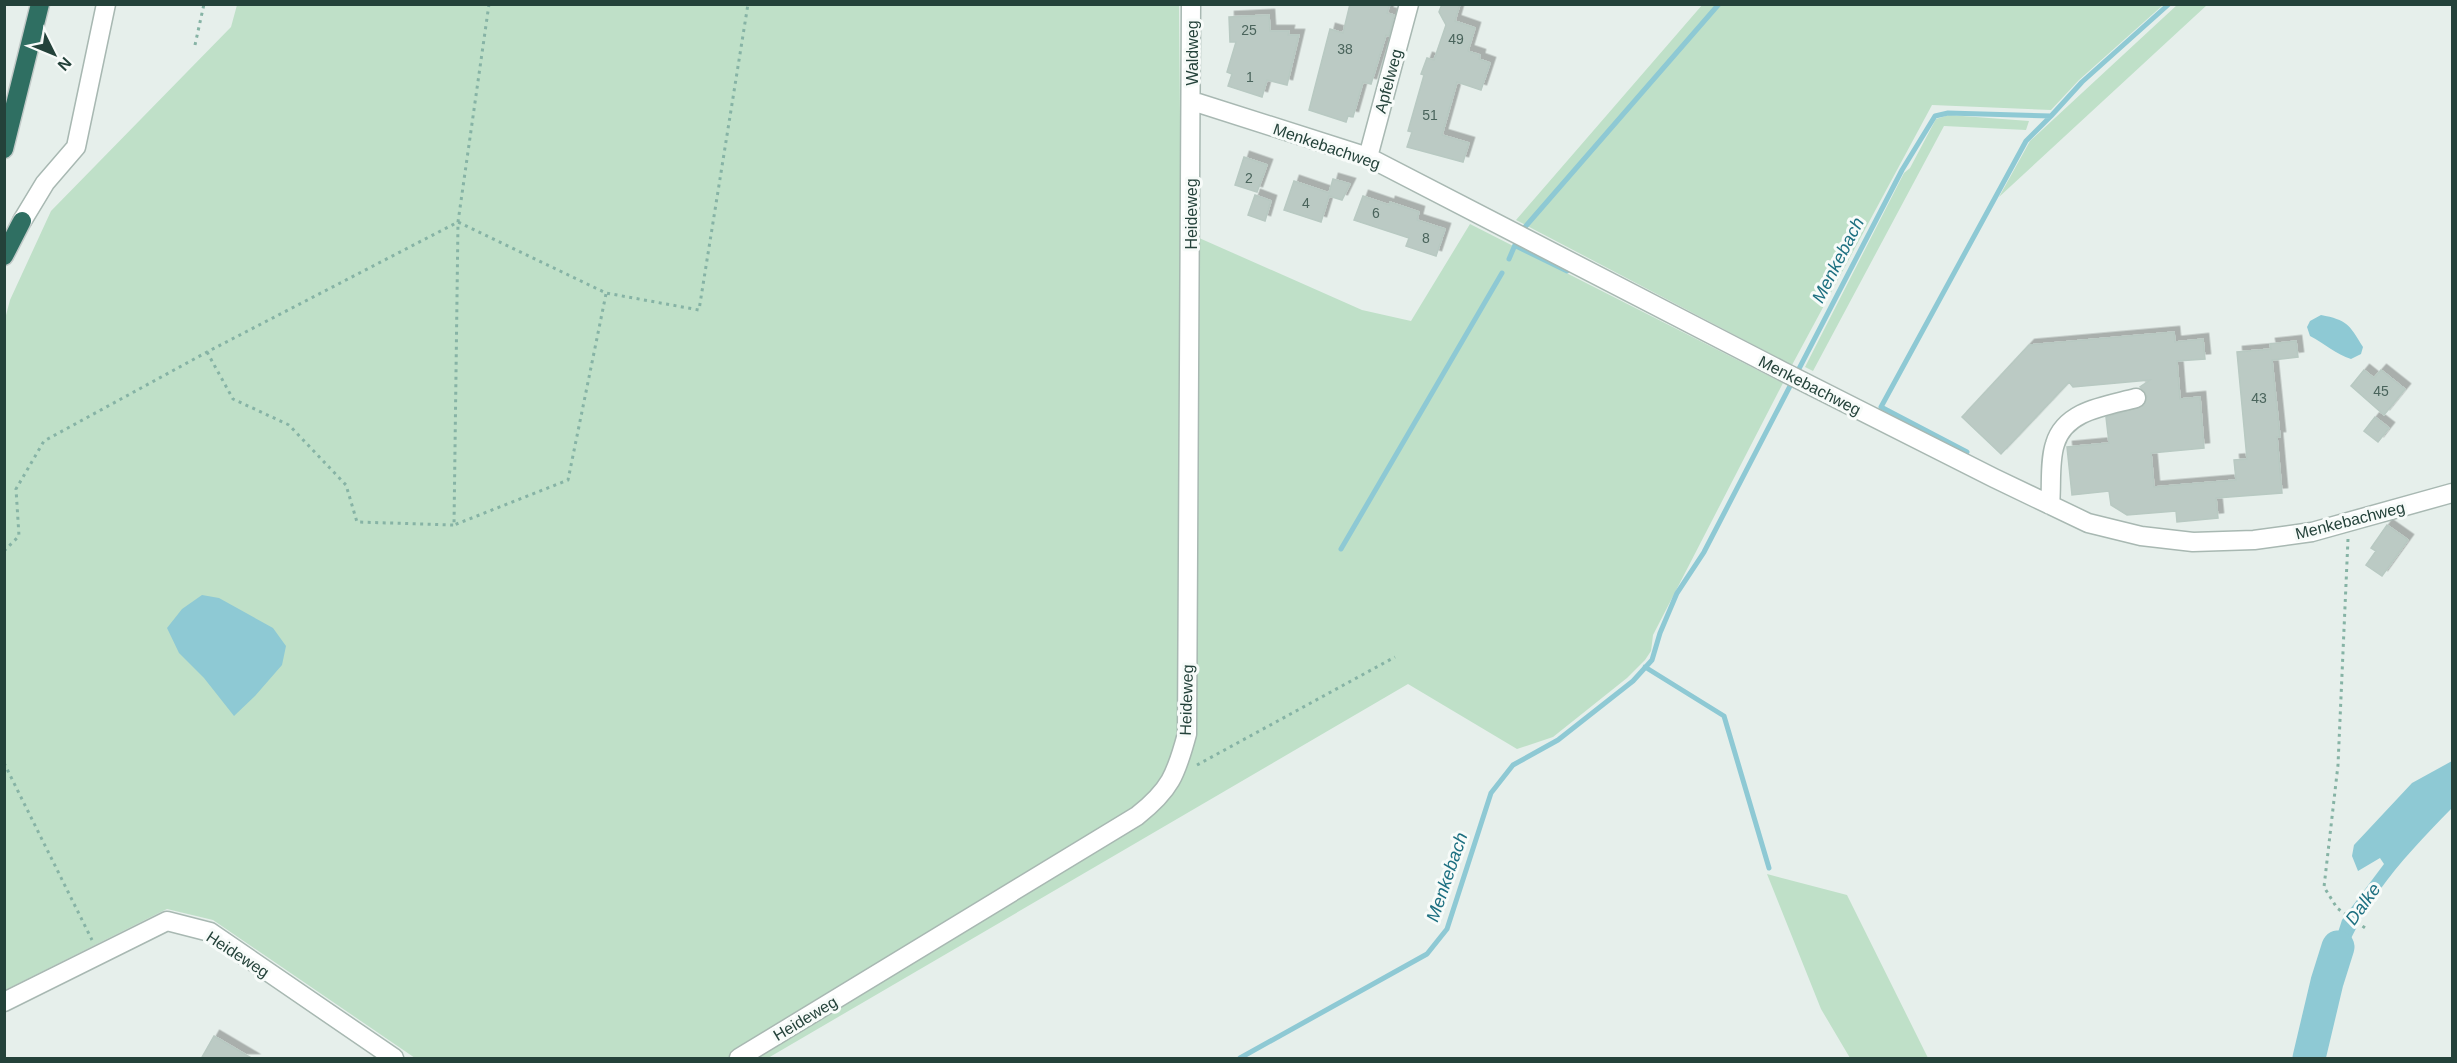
<svg xmlns="http://www.w3.org/2000/svg" width="2457" height="1063" font-family="Helvetica,sans-serif">
<style>
.green{fill:#bfe0c8}
.water{fill:#8ec9d4}
.lines{fill:none;stroke-linecap:round;stroke-linejoin:round}
.stream{stroke:#8ec9d4;stroke-width:5}
.river{stroke:#8ec9d4;stroke-width:33}
.building{fill:#bbcac4;stroke:#b8c9c2;stroke-width:1.5;filter:url(#shadow)}
.minor-casing{stroke:#a8b8b2;stroke-width:21}
.highway-casing{stroke:#c2cac8;stroke-width:21}
.path{stroke:#86b3a5;stroke-width:3;stroke-dasharray:3 4.5;stroke-linecap:butt}
.minor{stroke:#fff;stroke-width:18}
.highway{stroke:#2f6f62;stroke-width:18}
.labels{text-anchor:middle;stroke-width:6;stroke-linejoin:round;paint-order:stroke}
.number-label{font-size:14px;fill:#4a645c}
.street-label{font-size:16px;fill:#24423a;stroke:#f7fbf9}
.water-label{font-size:18px;font-style:italic;fill:#1c6f80;stroke:#f7fbf9}
</style>
<defs>
<filter id="shadow"><feDropShadow dx="5.5" dy="-5.5" stdDeviation="0" flood-color="#0004"/></filter>
</defs>
<rect width="100%" height="100%" fill="#e6efeb"/>
<!-- green -->
<path class="green" d="M1703,4H2163V5L2079,80L2051,110L1932,105L1792,365L1516,220Z
M237,5H1179L1181,230L1362,310L1411,321L1470,224L1783,383L1653,635L1651,651L1645,660L1627,678L1553,737L1517,749L1408,684L768,1058H415L213,920L167,909L5,990V319L10,300L51,211L231,27Z
M2177,5H2207L1999,197L2030,141Z
M1949,115L2029,121L2026,130L1944,126L1813,371L1805,367L1904,173L1910,168L1936,119Z
M1767,874L1847,895L1928,1058H1850L1821,1009Z"/>
<!-- water -->
<path class="water" d="M2321,315C2347,320 2349,324 2363,347L2361,354L2351,359C2336,354 2325,344 2310,336L2307,327L2310,321Z
M202,595L219,598L273,628L286,646L282,665L255,696L234,716L204,678L179,653L167,628L182,609Z
M2452,761V808C2396,865 2354,911 2332,990L2320,988L2342,920L2384,864L2380,858L2358,871L2352,856L2354,845L2412,783Z"/>
<g class="lines">
<!-- stream -->
<path class="stream" d="M1525,227L1719,4
M1516,246L1567,271
M1509,259L1515,245
M1967,452L1881,407L2026,141L2051,116
M1341,549L1502,273
M1645,667L1724,716L1769,868
M1240,1058L1427,954L1447,929L1491,793L1513,765L1558,740L1633,681L1652,660L1660,633L1677,593L1704,552L1902,170L1935,116L1948,113L2051,116L2082,82L2169,4"/>
<!-- river -->
<path class="river" d="M2309,1058L2327,982L2338,947"/>
</g>
<!-- building -->
<path class="building" d="M1350,4H1390L1387,13L1394,15L1389,36L1386,35L1371,84L1363,82L1353,117L1348,116L1346,122L1309,110L1330,29L1343,33Z
M1442,4H1460L1455,21L1475,28L1468,51L1480,55L1479,59L1490,63L1481,90L1457,82L1442,135L1469,143L1463,162L1407,147L1412,132L1408,131L1424,75L1421,74L1427,58L1434,60L1446,25L1439,12Z
M1269,15L1270,31H1289L1288,35H1299L1287,85L1267,80L1262,97L1228,86L1232,74L1227,72L1236,42H1230L1229,17Z
M1244,157L1267,165L1257,192L1235,185Z
M1333,179L1350,184L1342,200L1329,196L1321,222L1284,210L1294,181L1329,193Z
M1255,195L1271,201L1265,221L1248,215Z
M1363,196L1389,205L1390,202L1419,212L1417,220L1445,229L1436,256L1406,246L1409,238L1354,220Z
M2174,332L2175,342L2203,339L2205,359L2177,361L2180,399L2200,397L2204,448L2151,453L2154,487L2236,480L2234,460L2247,459L2237,352L2271,349L2270,344L2296,341L2298,357L2272,360L2280,437H2277L2282,493L2216,498L2218,518L2177,522L2176,511L2127,515L2111,505L2109,491L2072,495L2067,447L2109,443L2106,417L2143,406L2147,396L2140,387L2150,380L2073,387L2069,382L2001,454L1962,417L2029,345Z
M2364,370L2374,378L2381,370L2405,389L2384,415L2351,386Z
M2375,417L2389,428L2378,442L2364,431Z
M2387,525L2408,540L2382,576L2366,565L2376,551L2371,548Z
M214,1036L253,1059H201Z"/>
<g class="lines">
<!-- minor casing -->
<g class="minor-casing">
<path id="minor" d="M1192,101L1368,157L1782,371L1994,478L2088,523L2141,536L2193,542L2254,540L2312,532L2452,493
M1368,157L1409,4
M22,221L45,183L76,147L106,4
M2050,505C2052,486 2049,462 2055,444C2065,410 2106,406 2136,398
M4,1002L167,921L210,932L394,1058
M739,1058L1137,816C1170,790 1176,775 1187,734L1191,4"/>
</g>
<!-- highway casing -->
<g class="highway-casing">
<path id="highway" d="M4,149L40,4
M4,256L22,221"/>
</g>
<!-- path -->
<path class="path" d="M489,4L458,222L454,525L568,480L606,294
M195,45L204,4
M207,352L233,399L289,425L346,485L357,522L454,525
M2348,539L2338,765L2324,887L2337,908L2368,930
M4,551L19,536L16,489L44,441L207,352L458,222L606,293L699,310L748,4
M4,763L92,940
M1197,765L1395,657"/>
<!-- minor -->
<use href="#minor" class="minor"/>
<!-- highway -->
<use href="#highway" class="highway"/>
</g>
<g class="labels">
<!-- number labels -->
<g class="number-label">
<text x="1249" y="35">25</text>
<text x="1456" y="44">49</text>
<text x="1345" y="54">38</text>
<text x="1250" y="82">1</text>
<text x="1430" y="120">51</text>
<text x="1249" y="183">2</text>
<text x="1306" y="208">4</text>
<text x="1376" y="218">6</text>
<text x="1426" y="243">8</text>
<text x="2381" y="396">45</text>
<text x="2259" y="403">43</text>
</g>
<!-- street labels -->
<g class="street-label">
<text transform="translate(1192 53) rotate(-90)" y="6">Waldweg</text>
<text transform="translate(1388 81) rotate(-75)" y="6">Apfelweg</text>
<text transform="translate(1327 146) rotate(19)" y="6">Menkebachweg</text>
<text transform="translate(1191 214) rotate(-90)" y="6">Heideweg</text>
<text transform="translate(1810 385) rotate(27)" y="6">Menkebachweg</text>
<text transform="translate(2350 520) rotate(-14)" y="6">Menkebachweg</text>
<text transform="translate(1186 700) rotate(-88)" y="6">Heideweg</text>
<text transform="translate(238 954) rotate(33)" y="6">Heideweg</text>
<text transform="translate(805 1018) rotate(-31)" y="6">Heideweg</text>
</g>
<!-- water labels -->
<g class="water-label">
<text transform="translate(1838 260) rotate(-63)" y="6">Menkebach</text>
<text transform="translate(1447 877) rotate(-71)" y="6">Menkebach</text>
<text transform="translate(2363 904) rotate(-54)" y="6">Dalke</text>
</g>
</g>
<!-- border -->
<rect width="2457" height="1063" fill="none" stroke="#24423a" stroke-width="12"/>
<!-- north arrow -->
<g transform="translate(54 54) rotate(133)" stroke="#f7fbf9" stroke-width="4.5" paint-order="stroke">
<path d="M0-4.5L10 22L0 15L-10 22Z" fill="#24423a"/>
<text y="-9" font-size="16" font-weight="bold" text-anchor="middle" fill="#24423a">N</text>
</g>
</svg>
